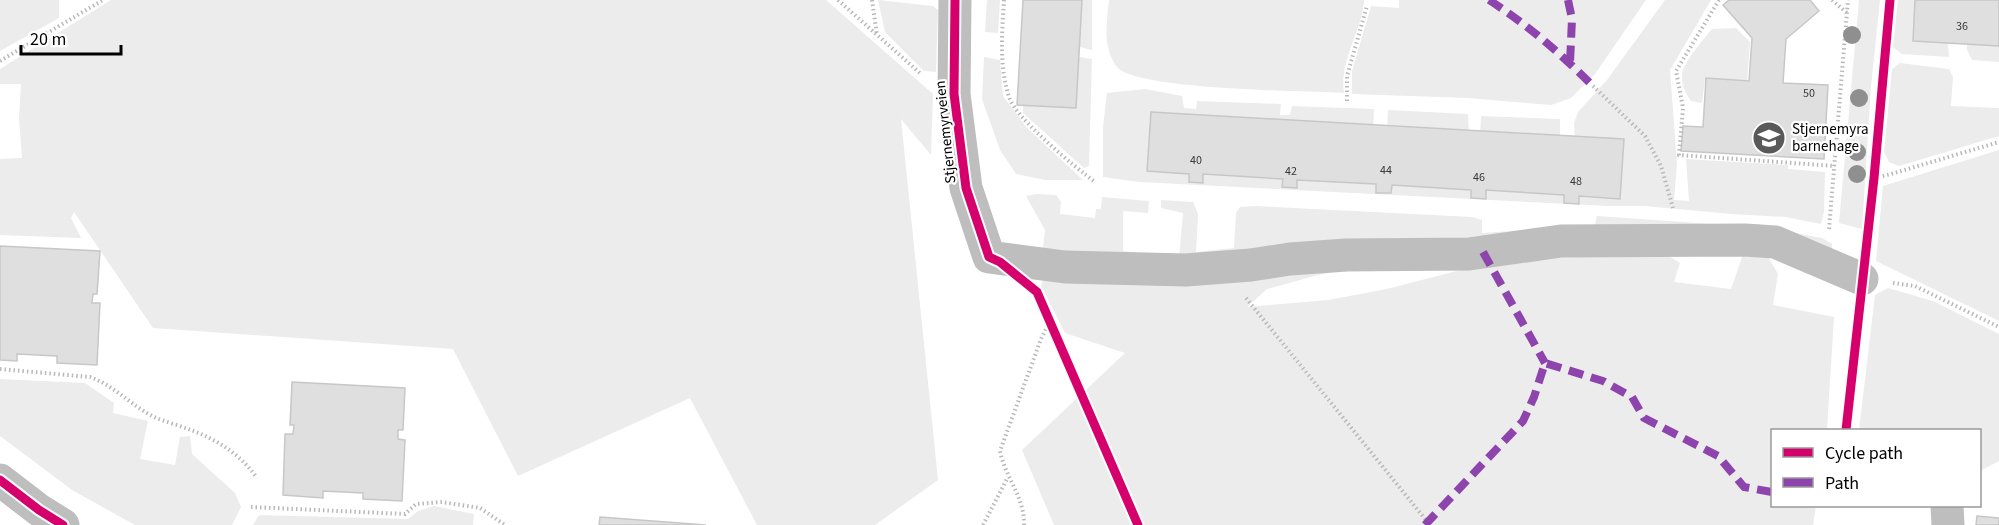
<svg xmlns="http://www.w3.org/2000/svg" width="1999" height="525" font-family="'Source Sans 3',sans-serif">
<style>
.green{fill:#ececec}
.building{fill:#dfdfdf;stroke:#c7c7c7;stroke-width:1.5}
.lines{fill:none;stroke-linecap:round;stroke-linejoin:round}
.path{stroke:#b9b9b9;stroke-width:4;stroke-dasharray:1.5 3;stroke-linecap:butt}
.minor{stroke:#bebebe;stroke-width:33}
.quiet{stroke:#8e44ad;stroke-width:8;stroke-dasharray:15 8;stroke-linecap:butt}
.cycleway-casing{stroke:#fff;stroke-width:13}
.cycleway{stroke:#d6006c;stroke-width:9}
.tree{fill:#8f8f8f}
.labels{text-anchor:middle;stroke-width:4.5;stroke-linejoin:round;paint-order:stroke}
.number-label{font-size:12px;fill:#383838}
.poi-label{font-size:15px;fill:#000;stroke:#fff;text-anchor:start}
.street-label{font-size:15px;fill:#000;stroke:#fff}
</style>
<rect width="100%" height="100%" fill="#fff"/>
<!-- green -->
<path class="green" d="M0,0H59V18L0,51Z
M111,0H826L933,94L931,155L901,119L938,480L875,525H757L690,398L518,476L453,349L153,328L74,212L71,218L81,238L0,235V159L22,158L19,118L21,84H0V69Z
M878,0L933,6L938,10L936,72L924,71L885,32Z
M987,0H1000L998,33L985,32Z
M1027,0H1092V50L1080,47L1079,57L1092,59L1089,166L1084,168L1023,113Z
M1109,0H1364C1362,32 1339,60 1344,93C1307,91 1136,90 1117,67C1102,48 1107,22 1109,0Z
M1399,0H1646L1595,74L1571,98L1551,105L1468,98L1352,94V71L1371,6L1399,8Z
M1665,0H1711L1670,70L1677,163L1674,200L1689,201L1686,159L1788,165V169L1825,172L1824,212L1821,224L1786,217L1731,214L1645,206H1609L1139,182L1103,177V127L1107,93L1145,89L1182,96L1184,108L1196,109L1197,101L1281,104L1280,115H1290L1292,106L1374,109L1373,131L1387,132L1388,110L1468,114L1469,136L1480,137L1481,116L1560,119V141H1575L1574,123L1578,112L1607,80Z
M1859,0H1880L1871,87L1862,229L1839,223Z
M1898,0H1999V62L1972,60L1967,50V41L1948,40L1949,57L1902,54L1893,47Z
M1736,28L1750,42L1747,81L1705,80L1702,103L1691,101C1685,93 1681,84 1682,74C1684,62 1704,38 1712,29Z
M984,57L1000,60L1003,96L1027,128L1083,180H1045L1016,174L1000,150L982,99Z
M1900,63L1949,69L1953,77L1951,106L1999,108V136L1899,166L1889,162L1884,152L1892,69Z
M1999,150V321L1876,261L1883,186Z
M1037,194L1056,195L1061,202L1060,214L1095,218L1096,209H1101L1102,197L1149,201L1148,213L1123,211V251L1179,258L1183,213L1161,208V200L1193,202L1198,214L1196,252L1234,248L1236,213L1240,207L1257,206L1472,217L1482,220V233L1595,225L1597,216L1768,228L1822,238L1832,244V251L1784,235L1747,231L1661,230L1566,235L1472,247L1318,275L1267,289L1247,307L1328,300L1387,289L1476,266L1580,252L1661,251L1680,263L1674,282L1731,289L1745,249L1767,255L1778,274L1773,305L1834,317L1827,430H1772V506H1816L1813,525H1054L1022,450L1125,353L1065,333L1041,286L1044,276L1043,248L1045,230L1026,196Z
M1888,288L1933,301L1999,334V461L1980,471V430H1859L1875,295Z
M0,379L85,383L114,403L113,413L148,421L140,459L175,465L180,437L190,436L192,454L235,493L241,507L232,525H135L72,490L0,436Z
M434,506L474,514L473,525H253L259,515L408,519L418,511Z"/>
<!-- building -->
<path class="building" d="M1023,0H1082L1076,108L1017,105Z
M1729,0H1810L1819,11L1786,39L1783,83L1828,85L1824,159L1681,151L1683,126L1703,127L1706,78L1749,81L1752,38L1723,5Z
M1915,0H1999V46L1913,41Z
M1151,112L1624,139L1620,199L1579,196V204L1564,203V195L1486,190V199L1471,198V190L1392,185L1391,193H1376V184L1297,180V188L1282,187L1283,179L1203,174V183L1189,182V174L1147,171Z
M0,246L100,251L97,294H93L92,303H100L97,365L57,363V356L17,354V361L0,360Z
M292,382L405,388L403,430H398V439L405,440L402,501L363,499V493L323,491V498L283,495L285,434H293L294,425H290Z
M1977,516L1999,518V525H1976Z
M600,517L706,525H599Z"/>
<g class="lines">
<!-- path -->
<path class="path" d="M838,0L921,74
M872,0L877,35
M1004,0C1002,32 999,66 1009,97C1016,119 1075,167 1095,182
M1719,0L1676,71L1683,108L1679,155L1835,166
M1832,0L1847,13
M0,61L103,0
M1593,86L1645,136L1661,166L1673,208
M1347,101V76L1367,6
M1874,178L1891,174L1999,142
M1829,229L1848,0
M1893,283L1915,286L1999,327
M1246,298L1430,525
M0,369L90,377C113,385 130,404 152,416C164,422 179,425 191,430C218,440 241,455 257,478
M251,507L405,514L416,504L442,502L480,508L505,525
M983,525L1008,477
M1024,525C1025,498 1005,477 1000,451L1041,339L1046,329L1052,324"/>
<!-- minor -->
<path class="minor" d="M955,0L954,94L966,188L989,257L1065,267L1186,270L1251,265L1290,259L1346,255L1469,254L1561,241L1745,240L1775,242L1862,279
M0,480L39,510L63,525
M1947,506L1948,525"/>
<!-- quiet -->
<path class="quiet" d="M1489,0C1528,25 1561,54 1593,86
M1568,0L1572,19L1570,63
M1483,252L1545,363
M1425,525L1523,421L1534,397L1545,363L1603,381L1632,397L1644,418L1718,456L1744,487L1772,492"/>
<!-- cycleway casing -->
<g class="cycleway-casing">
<path id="cycleway" d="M955,0L954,94L966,188L989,257L1000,262L1037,292L1138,525
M1846,430L1874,178L1890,0
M0,480L39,510L63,525"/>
</g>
<!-- cycleway -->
<use href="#cycleway" class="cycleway"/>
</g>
<!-- trees -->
<g class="tree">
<circle cx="1852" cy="35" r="9"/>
<circle cx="1859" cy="98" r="9"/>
<circle cx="1857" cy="152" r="9"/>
<circle cx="1857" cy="174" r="9"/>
</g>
<!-- icons -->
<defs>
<g id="school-disc" transform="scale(1.725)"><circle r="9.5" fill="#595959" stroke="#fff"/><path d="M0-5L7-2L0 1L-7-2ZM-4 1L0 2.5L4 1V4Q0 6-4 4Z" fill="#fff"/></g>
</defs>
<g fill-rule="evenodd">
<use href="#school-disc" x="1769" y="138"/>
</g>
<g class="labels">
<!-- number labels -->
<g class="number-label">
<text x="1962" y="30">36</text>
<text x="1809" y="97">50</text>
<text x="1196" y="164">40</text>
<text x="1386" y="174">44</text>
<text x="1291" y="175">42</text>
<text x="1479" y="181">46</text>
<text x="1576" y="185">48</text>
</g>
<!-- poi labels -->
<g class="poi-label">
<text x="1792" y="134">Stjernemyra<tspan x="1792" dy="17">barnehage</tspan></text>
</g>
<!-- street labels -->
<g class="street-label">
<text transform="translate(945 132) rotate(-96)" y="5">Stjernemyrveien</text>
</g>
</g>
<!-- legend -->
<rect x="1771" y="429" width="210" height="78" fill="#ffffff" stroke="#999999" stroke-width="1.5"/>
<rect x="1783" y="448" width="30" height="9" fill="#d6006c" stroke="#999999" stroke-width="1.5"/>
<text x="1825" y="459" font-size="18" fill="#000000">Cycle path</text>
<rect x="1783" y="478" width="30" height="9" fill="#8e44ad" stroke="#999999" stroke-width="1.5"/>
<text x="1825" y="489" font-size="18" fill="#000000">Path</text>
<!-- scale -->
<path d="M21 45v9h100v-9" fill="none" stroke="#000000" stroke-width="3"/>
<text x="30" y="45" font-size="18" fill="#000000" stroke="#ffffff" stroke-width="4.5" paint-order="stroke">20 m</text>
</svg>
